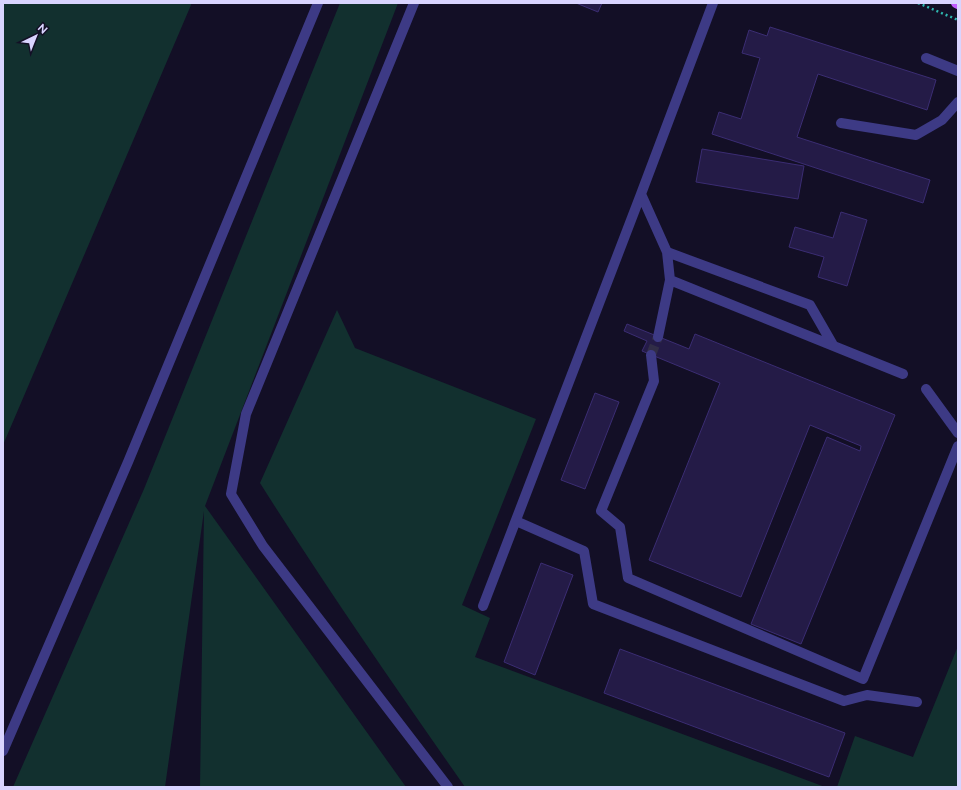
<svg xmlns="http://www.w3.org/2000/svg" width="961" height="790" font-family="Raleway,sans-serif">
<style>
.green{fill:#12302f}
.building{fill:#241b47;stroke:#3b2d73}
.lines{fill:none;stroke-linecap:round;stroke-linejoin:round}
.minor-tunnel{stroke:#312d47;stroke-width:10;stroke-dasharray:10 5;stroke-linecap:butt}
.path{stroke:#2fb8b0;stroke-width:2.5;stroke-dasharray:2 3;stroke-linecap:butt}
.minor{stroke:#3d3a85;stroke-width:10}
.major{stroke:#c25bff;stroke-width:10}
</style>
<rect width="100%" height="100%" fill="#130f26"/>
<!-- green -->
<path class="green" d="M3,3H191V5L3,445Z
M340,3H398L205,506L406,787H200L204,511L165,787H13L144,489Z
M337,310L355,348L536,419L462,605L490,618L475,657L825,787H465C395,687 325,586 260,483Z
M958,646V787H837L855,736L913,757Z"/>
<!-- building -->
<path class="building" d="M576,3H602L598,12Z
M770,27L936,80L927,110L818,74L797,137L930,180L923,203L712,134L719,112L741,119L760,58L742,53L749,30L767,36Z
M702,149L804,166L798,199L696,182Z
M841,212L867,220L847,286L818,277L824,257L789,247L795,227L833,238Z
M627,324L689,349L695,334L895,415L801,644L751,624L827,437L860,451L861,446L810,425L741,597L649,560L720,383L642,351L647,341L624,331Z
M595,393L619,402L585,489L561,480Z
M541,563L573,575L535,675L504,662Z
M620,649L845,733L829,777L604,693Z"/>
<g class="lines">
<!-- minor-tunnel -->
<path class="minor-tunnel" d="M651,355L658,337"/>
<!-- path -->
<path class="path" d="M918,3L958,20"/>
<!-- minor -->
<path class="minor" d="M414,3L246,414L231,494L263,546L448,787
M926,58L958,71
M841,123L916,135L942,120L958,102
M667,252L810,305L833,345
M670,280L903,374
M658,337L670,280L667,252L641,194L713,3
M651,355L654,381L601,511L620,527L628,578L863,679L958,446
M926,389L958,433
M516,521L584,551L593,604L844,701L867,695L917,702
M483,606L641,194
M3,751L128,462L318,3"/>
<!-- major -->
<path class="major" d="M956,3L958,4"/>
</g>
<!-- border -->
<rect width="961" height="790" fill="none" stroke="#d9d4ff" stroke-width="8"/>
<!-- north arrow -->
<g transform="translate(36 36) rotate(43)" stroke="#130f26" stroke-width="3" paint-order="stroke">
<path d="M0-3L7 15L0 10L-7 15Z" fill="#d9d4ff"/>
<text y="-6" font-size="11" font-weight="bold" text-anchor="middle" fill="#d9d4ff">N</text>
</g>
</svg>
